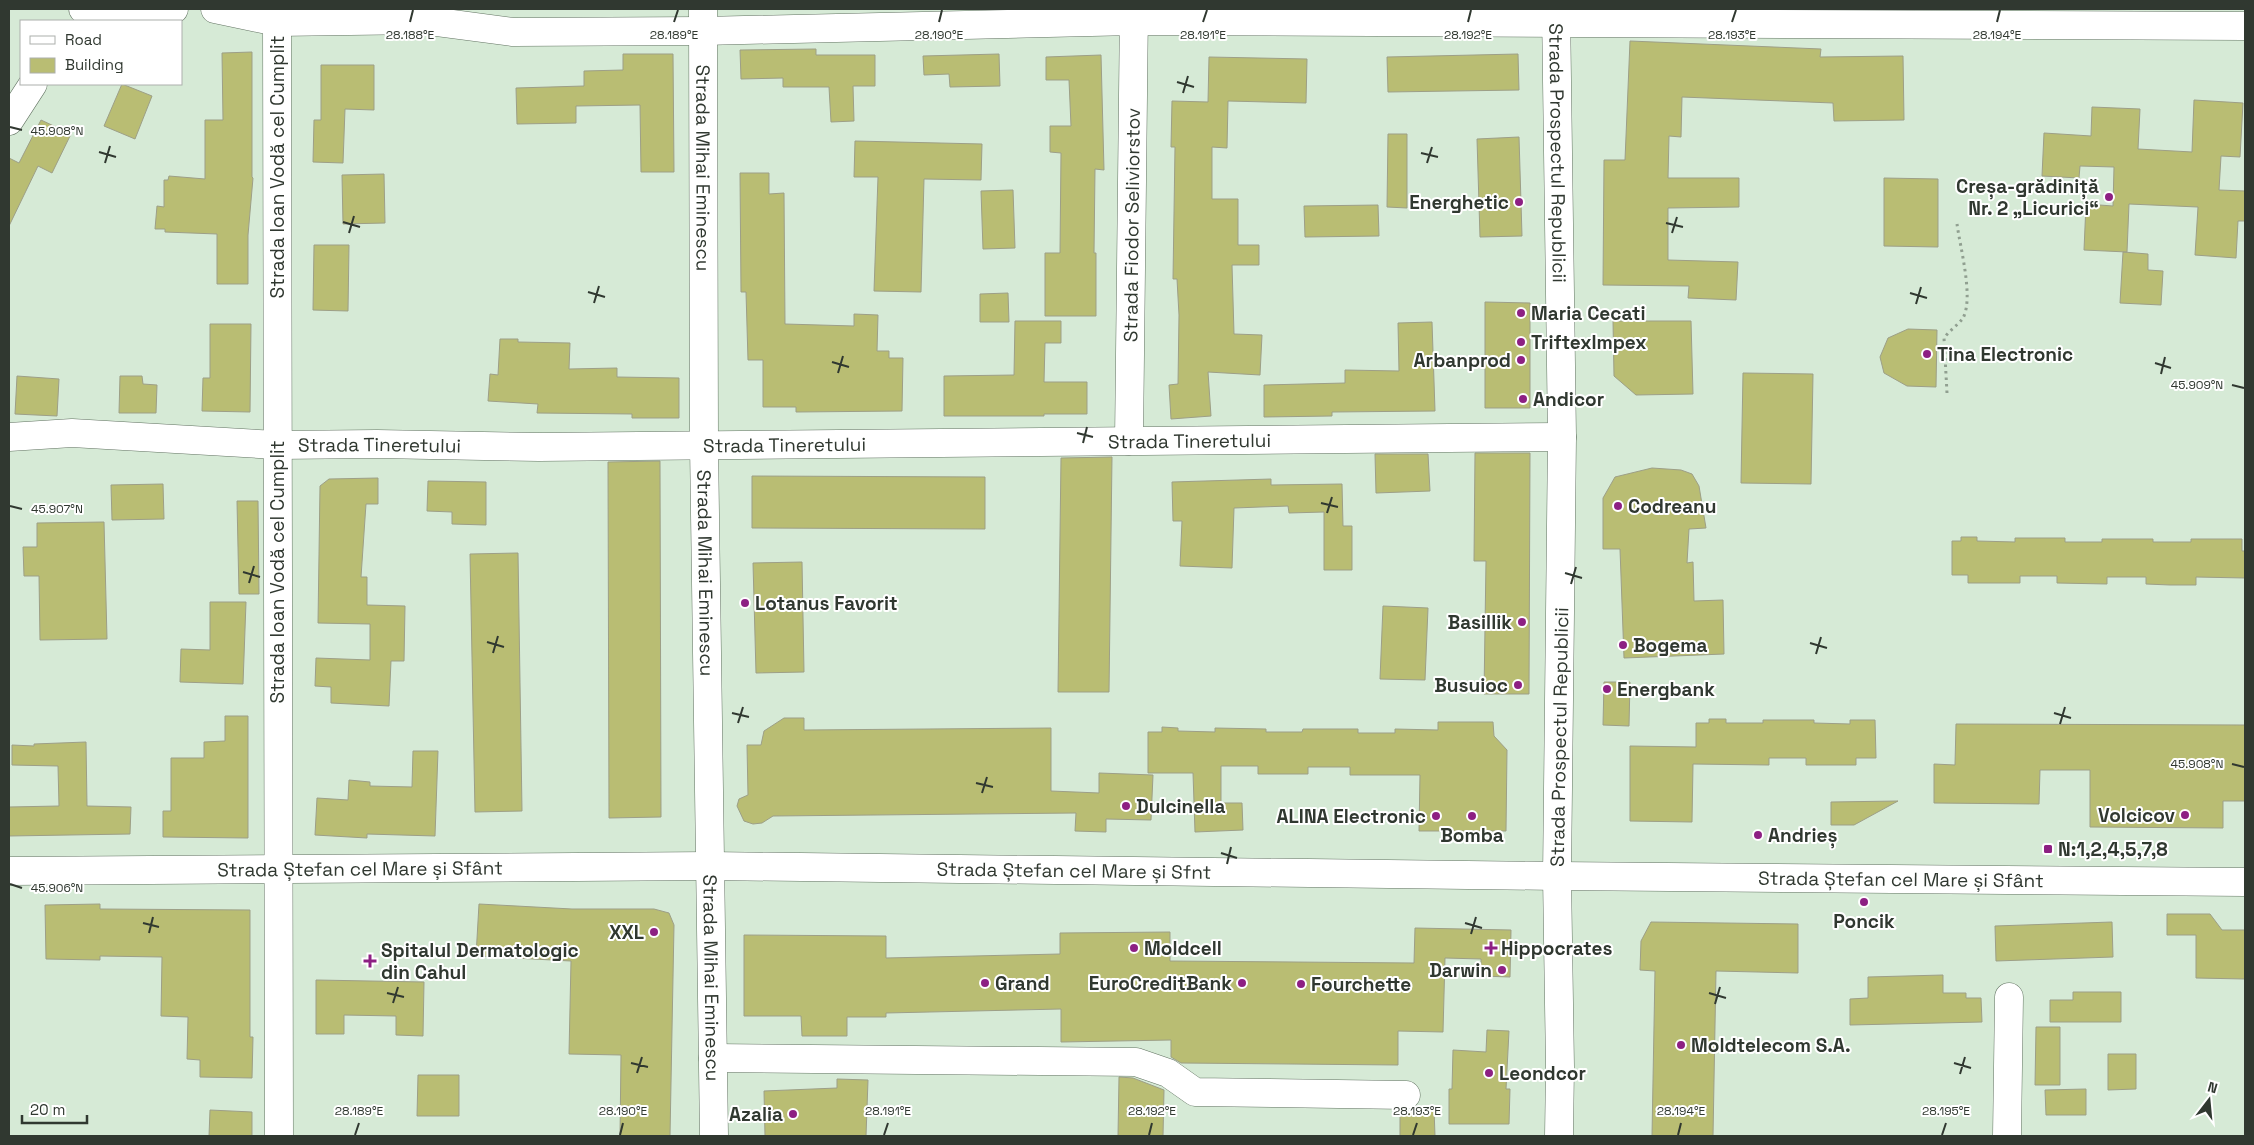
<svg xmlns="http://www.w3.org/2000/svg" width="2254" height="1145" font-family="'Space Grotesk',sans-serif">
<style>
.building{fill:#b9bd73;stroke:#9d9f87}
.lines{fill:none;stroke-linecap:round;stroke-linejoin:round}
.minor-casing{stroke:#627362;stroke-width:29}
.major-casing{stroke:#627362;stroke-width:29}
.path{stroke:#909f90;stroke-width:3;stroke-dasharray:2.5 4;stroke-linecap:butt}
.minor{stroke:#fff;stroke-width:28}
.major{stroke:#fff;stroke-width:28}
.ticks{fill:none;stroke:#303830;stroke-width:2}
.poi-dot{fill:#8d2083;stroke:#fff;stroke-width:2}
.labels{text-anchor:middle;stroke-width:4;stroke-linejoin:round;paint-order:stroke}
.street-label{font-size:19px;fill:#303830;stroke:#fff}
.poi-label{font-size:19px;font-weight:bold;fill:#303830;stroke:#fff;text-anchor:start}
.ticks-label{font-size:12px;text-anchor:middle;fill:#303830;stroke:#fff;stroke-width:4;stroke-linejoin:round;paint-order:stroke}
</style>
<rect width="100%" height="100%" fill="#d6ead6"/>
<!-- building -->
<path class="building" d="M1630,41L1821,49L1820,57L1903,56L1904,120L1834,121L1833,103L1682,97L1681,137L1669,136L1668,178H1739V207L1668,208V260L1738,262L1736,300L1688,298L1689,286L1603,285L1604,160H1625Z
M816,49V55H875V86H853L854,121L831,122L829,87H783V78L741,79L740,50Z
M252,52V177L253,178L248,235V284H217V234L165,232V229H155L157,206L164,207V180H168L169,176L205,179V120H223L222,53Z
M623,54H673L674,172H641L640,105L576,106V123L517,124L516,88L584,86V71L623,70Z
M999,54L1000,86L950,87L949,74L924,75L923,56Z
M1518,54L1519,90L1388,92L1387,57Z
M1101,55L1104,170L1095,169L1094,253H1096V316H1045V253H1060L1061,153L1050,152V126H1071L1069,80H1046V57Z
M1209,57L1307,59L1306,103L1228,101L1227,148L1212,147V199H1238V245H1259V265H1232L1234,334L1262,335L1260,375L1208,372L1211,416L1171,419L1169,385L1178,384L1179,315L1177,279H1173L1175,147H1171L1172,101L1208,102Z
M321,65H374V110L345,109L343,163L313,162L314,120H321Z
M122,84L152,96L135,139L104,126Z
M2194,100L2243,103L2240,157L2221,156L2219,190L2245,191V221H2238L2236,258L2195,255L2198,207L2129,204L2127,252L2084,250L2086,204L2113,206L2114,167L2080,166L2079,178L2042,176L2044,133L2091,136L2092,107L2140,109L2138,149L2192,152Z
M41,120L71,134L52,173L38,166L9,226V158L19,163Z
M1388,134H1407V208L1387,207Z
M1519,137L1522,236L1480,237L1477,139Z
M855,141L982,144L981,180L924,179L921,292L874,291L878,177H854Z
M740,173H769V194L784,193L785,324L854,326V314L878,315L877,351H889V358H903L902,411L796,412V407H763V360H748L746,292H741Z
M384,174L385,223L343,224L342,175Z
M1884,178L1938,179V247L1884,246Z
M1013,190L1015,248L983,249L981,191Z
M1378,205L1379,236L1305,237L1304,206Z
M314,245H349L348,311L313,310Z
M2123,252L2148,254V270L2163,271L2161,305L2120,303Z
M1008,293L1009,322H980V294Z
M1485,302L1530,303V408H1485Z
M1015,321H1061V343H1045L1044,382H1087V414H1044V416H944V376L1014,375Z
M1613,321H1691L1693,394L1636,395L1614,376Z
M1432,322L1435,411L1332,412V416L1264,417V385L1345,383V370L1399,371L1398,323Z
M210,324H251L250,412L202,411L203,378H210Z
M1908,329L1937,330L1936,387L1907,386L1884,373L1880,357L1888,338Z
M500,339H518V342L570,343L569,369L617,368V377L679,378V418H632V414L537,413L538,404L488,401L490,374L498,375Z
M1743,373L1813,374L1811,484L1741,483Z
M17,376L59,379L57,416L15,414Z
M120,376H142L143,384L157,385L156,413H119Z
M1475,453H1530L1529,694H1484L1486,561H1474Z
M1375,454H1428L1430,491L1376,493Z
M1112,457L1109,692H1058L1061,458Z
M660,461L661,817L609,818L608,462Z
M1652,468L1681,470L1692,474L1699,486L1706,528L1689,529L1687,563L1693,562L1694,601L1723,600L1724,654L1624,658L1620,549H1603V498L1615,477Z
M752,476L985,477V529L752,528Z
M378,478V504H366L361,577H367V605L405,606L404,661H391L389,706L331,703V687L315,686L316,658L370,660V624L318,623L320,486L329,479Z
M1271,479V485L1342,484L1343,526H1352V570H1324V512L1289,513L1288,506L1234,508L1232,568L1180,566L1182,521H1173L1172,482Z
M428,481L486,482V525L452,524V512L427,511Z
M163,484L164,519L112,520L111,485Z
M237,501H258L259,594H239Z
M104,522L107,639L40,640L39,576H24L23,547H37V523Z
M1961,537H1977V541L2015,542V538H2065V542H2102V539H2153V542H2191V539H2242V551H2245V578L2196,577V585H2170L2146,584V577H2107V584L2057,583V576H2020V583H1968V575H1952V541H1961Z
M518,553L522,811L475,812L470,554Z
M802,562L804,672L756,673L753,563Z
M210,602H246L243,684L180,682L181,649L210,650Z
M1383,606L1428,608L1425,680L1380,679Z
M1604,682H1630L1629,726L1603,725Z
M225,716H248V838L163,837V811H171V758H204V742L225,741Z
M784,718H804V730L1051,728V791L1099,793V773L1153,775L1151,820L1106,819V832L1075,831L1076,813L773,816L762,823L753,824L744,821L737,806L739,799L748,795L747,745H761L764,731Z
M1709,719H1726V723H1763V720H1814V723L1850,724V720H1875L1876,758H1856V765H1806V758H1769V765L1693,764L1692,822L1630,821V746L1696,747V723H1709Z
M1438,722H1493L1494,736L1507,750L1506,831H1419L1420,775H1350V767H1308V774H1258V766H1221V803H1242L1243,830L1195,832L1193,773H1148V732H1162V727L1178,728V731L1215,732V728L1266,729V732H1302L1303,729H1358V733H1395V729L1438,730Z
M1956,724L2245,725V801H2223V828L2090,827V770H2040L2039,804L1934,803V764L1955,765Z
M86,742L87,806L131,807L130,834L9,836V807L59,806L58,766L12,765V745L34,746V744Z
M413,751H438L435,836L367,834V838L315,835L317,798L348,800L349,780L370,782V786L412,787Z
M1898,801L1854,825H1831V802Z
M100,904V909L250,910V1037H253L252,1078L200,1077V1060L187,1059L188,1017L161,1016L162,957L100,956V960L46,959L45,905Z
M479,904L572,909H654L669,913L674,925L670,1136H620L621,1055L569,1054L571,961L476,956Z
M2167,914H2210L2222,930H2245V979L2196,978V935H2167Z
M1651,922L1798,924V973L1716,971L1713,1136H1652L1655,971L1640,970L1641,941Z
M2112,922L2113,957L1996,961L1995,926Z
M1415,928L1511,930L1510,977L1481,976V959L1445,958L1443,1032L1398,1031V1065L1181,1063L1171,1057V1040L1061,1042V1009L886,1013V1017H847V1036H802L801,1016H744V935L886,936V958L1060,954V933L1170,932V961L1414,963Z
M1943,975V993H1966V998H1981L1982,1022L1850,1025V999L1868,998V977Z
M316,980L424,982L423,1036L396,1035V1016L344,1015V1034H316Z
M2073,992H2121V1022H2050V1000H2073Z
M2036,1027H2060V1085H2035Z
M1487,1030L1509,1031L1506,1089H1510L1509,1124H1449V1089H1452L1453,1050L1486,1052Z
M2108,1054H2136V1089L2108,1090Z
M418,1075H459V1116H417Z
M1119,1077L1133,1078L1164,1090L1163,1136H1118Z
M837,1079L868,1080L866,1136H765L764,1091L837,1088Z
M2086,1089V1115H2046L2045,1090Z
M1434,1109L1435,1136H1400V1111Z
M210,1110L252,1112V1136H209Z"/>
<g class="lines">
<!-- minor casing -->
<g class="minor-casing">
<g id="minor">
<path d="M83,9L146,15L174,9"/>
<path d="M215,9L277,22L422,20L513,32L703,31L1134,21L2245,26"/>
<path id="s1" d="M703,9L704,445L714,1136"/>
<path d="M9,121L33,84"/>
<path id="s2" d="M9,437L72,433L277,445L377,444L539,447L1562,437"/>
<path id="s3" d="M1129,441L1134,9"/>
<path id="s4" d="M9,871L711,866L1557,876"/>
<path d="M713,1058L1136,1062L1168,1073L1195,1092L1406,1095"/>
<path d="M279,1136L277,22L281,9"/>
<path d="M2007,1136L2009,997"/>
</g>
</g>
<!-- major casing -->
<g class="major-casing">
<g id="major">
<path id="s5" d="M1556,9L1562,437L1557,876L1560,1067L1559,1136"/>
<path id="s6" d="M1557,876L2245,882"/>
</g>
</g>
<!-- path -->
<path class="path" d="M1947,393L1944,338C1949,331 1958,325 1963,318C1974,298 1960,247 1957,224"/>
<!-- minor -->
<use href="#minor" class="minor"/>
<!-- major -->
<use href="#major" class="major"/>
</g>
<!-- ticks -->
<path class="ticks" d="M410,22L413,10M674,22L678,10M939,22L942,10M1203,22L1207,10M1468,22L1471,10M1732,22L1736,10M1997,22L2000,10M1177,82L1194,87M1183,93L1188,76M10,127L22,130M99,152L116,157M1421,153L1438,157M105,163L110,146M1427,163L1432,147M343,222L360,227M1666,223L1683,227M349,233L354,216M1672,233L1677,217M588,292L605,297M1910,293L1927,298M594,303L599,286M1916,304L1921,287M832,362L849,367M2155,363L2171,368M838,373L843,356M2161,374L2165,357M2232,385L2244,388M1077,433L1093,437M1083,443L1087,427M1321,503L1338,507M10,506L22,509M1327,513L1332,497M243,572L260,577M1565,573L1582,578M249,583L254,566M1571,584L1576,567M487,642L504,647M1810,643L1827,648M493,653L498,636M1816,654L1821,637M732,713L749,717M2054,713L2071,718M738,723L743,707M2060,724L2065,707M2232,764L2244,767M976,783L993,787M982,793L987,777M1221,853L1237,858M1227,864L1231,847M10,884L22,888M143,923L159,927M1465,923L1482,928M149,933L153,917M1471,934L1476,917M387,993L404,997M1709,993L1726,998M393,1003L398,987M1715,1004L1720,987M631,1063L648,1067M1954,1063L1971,1068M637,1073L642,1057M1960,1074L1965,1057M355,1135L359,1123M620,1135L623,1123M884,1135L888,1123M1149,1135L1152,1123M1413,1135L1417,1123M1678,1135L1681,1123M1942,1135L1946,1123"/>
<!-- markers -->
<g class="poi-dot">
<circle cx="2109" cy="197" r="5"/>
<circle cx="1519" cy="202" r="5"/>
<circle cx="1521" cy="313" r="5"/>
<circle cx="1521" cy="342" r="5"/>
<circle cx="1927" cy="354" r="5"/>
<circle cx="1521" cy="360" r="5"/>
<circle cx="1523" cy="399" r="5"/>
<circle cx="1618" cy="506" r="5"/>
<circle cx="745" cy="603" r="5"/>
<circle cx="1522" cy="622" r="5"/>
<circle cx="1623" cy="645" r="5"/>
<circle cx="1518" cy="685" r="5"/>
<circle cx="1607" cy="689" r="5"/>
<circle cx="1126" cy="806" r="5"/>
<circle cx="2185" cy="815" r="5"/>
<circle cx="1436" cy="816" r="5"/>
<circle cx="1472" cy="816" r="5"/>
<circle cx="1758" cy="835" r="5"/>
<rect x="2043" y="844" width="10" height="10" rx="2.5"/>
<circle cx="1864" cy="902" r="5"/>
<circle cx="654" cy="932" r="5"/>
<circle cx="1134" cy="948" r="5"/>
<path d="M1488.5 940.5h5v5h5v5h-5v5h-5v-5h-5v-5h5z"/>
<path d="M367.5 953.5h5v5h5v5h-5v5h-5v-5h-5v-5h5z"/>
<circle cx="1502" cy="970" r="5"/>
<circle cx="985" cy="983" r="5"/>
<circle cx="1242" cy="983" r="5"/>
<circle cx="1301" cy="984" r="5"/>
<circle cx="1681" cy="1045" r="5"/>
<circle cx="1489" cy="1073" r="5"/>
<circle cx="793" cy="1114" r="5"/>
</g>
<g class="labels">
<!-- street labels -->
<g class="street-label">
<text dy="7" stroke="none"><textPath href="#s5" startOffset="144">Strada Prospectul Republicii</textPath></text>
<text transform="translate(277 167) rotate(-90)" y="7">Strada Ioan Vodă cel Cumplit</text>
<text dy="7" stroke="none"><textPath href="#s1" startOffset="159">Strada Mihai Eminescu</textPath></text>
<text dy="7" stroke="none"><textPath href="#s3" startOffset="216">Strada Fiodor Seliviorstov</textPath></text>
<text dy="7" stroke="none"><textPath href="#s2" startOffset="1181">Strada Tineretului</textPath></text>
<text dy="7" stroke="none"><textPath href="#s2" startOffset="776">Strada Tineretului</textPath></text>
<text dy="7" stroke="none"><textPath href="#s2" startOffset="371">Strada Tineretului</textPath></text>
<text transform="translate(277 572) rotate(-90)" y="7">Strada Ioan Vodă cel Cumplit</text>
<text dy="7" stroke="none"><textPath href="#s1" startOffset="564">Strada Mihai Eminescu</textPath></text>
<text transform="translate(1559 737) rotate(-89)" y="7">Strada Prospectul Republicii</text>
<text dy="7" stroke="none"><textPath href="#s4" startOffset="351">Strada Ștefan cel Mare și Sfânt</textPath></text>
<text dy="7" stroke="none"><textPath href="#s4" startOffset="1065">Strada Ștefan cel Mare și Sfnt</textPath></text>
<text dy="7" stroke="none"><textPath href="#s6" startOffset="344">Strada Ștefan cel Mare și Sfânt</textPath></text>
<text dy="7" stroke="none"><textPath href="#s1" startOffset="969">Strada Mihai Eminescu</textPath></text>
</g>
<!-- poi labels -->
<g class="poi-label">
<text x="2099" y="193" text-anchor="end">Creșa-grădiniță<tspan x="2099" dy="22">Nr. 2 „Licurici“</tspan></text>
<text x="1509" y="209" text-anchor="end">Energhetic</text>
<text x="1531" y="320">Maria Cecati</text>
<text x="1531" y="349">TriftexImpex</text>
<text x="1937" y="361">Tina Electronic</text>
<text x="1511" y="367" text-anchor="end">Arbanprod</text>
<text x="1533" y="406">Andicor</text>
<text x="1628" y="513">Codreanu</text>
<text x="755" y="610">Lotanus Favorit</text>
<text x="1512" y="629" text-anchor="end">Basillik</text>
<text x="1633" y="652">Bogema</text>
<text x="1508" y="692" text-anchor="end">Busuioc</text>
<text x="1617" y="696">Energbank</text>
<text x="1136" y="813">Dulcinella</text>
<text x="2175" y="822" text-anchor="end">Volcicov</text>
<text x="1426" y="823" text-anchor="end">ALINA Electronic</text>
<text x="1472" y="842" text-anchor="middle">Bomba</text>
<text x="1768" y="842">Andrieș</text>
<text x="2058" y="856">N:1,2,4,5,7,8</text>
<text x="1864" y="928" text-anchor="middle">Poncik</text>
<text x="644" y="939" text-anchor="end">XXL</text>
<text x="1144" y="955">Moldcell</text>
<text x="1501" y="955">Hippocrates</text>
<text x="381" y="957">Spitalul Dermatologic<tspan x="381" dy="22">din Cahul</tspan></text>
<text x="1492" y="977" text-anchor="end">Darwin</text>
<text x="995" y="990">Grand</text>
<text x="1232" y="990" text-anchor="end">EuroCreditBank</text>
<text x="1311" y="991">Fourchette</text>
<text x="1691" y="1052">Moldtelecom S.A.</text>
<text x="1499" y="1080">Leondcor</text>
<text x="783" y="1121" text-anchor="end">Azalia</text>
</g>
</g>
<g class="ticks-label">
<text x="410" y="39">28.188°E</text>
<text x="674" y="39">28.189°E</text>
<text x="939" y="39">28.190°E</text>
<text x="1203" y="39">28.191°E</text>
<text x="1468" y="39">28.192°E</text>
<text x="1732" y="39">28.193°E</text>
<text x="1997" y="39">28.194°E</text>
<text x="57" y="135">45.908°N</text>
<text x="2197" y="389">45.909°N</text>
<text x="57" y="513">45.907°N</text>
<text x="2197" y="768">45.908°N</text>
<text x="57" y="892">45.906°N</text>
<text x="359" y="1115">28.189°E</text>
<text x="623" y="1115">28.190°E</text>
<text x="888" y="1115">28.191°E</text>
<text x="1152" y="1115">28.192°E</text>
<text x="1417" y="1115">28.193°E</text>
<text x="1681" y="1115">28.194°E</text>
<text x="1946" y="1115">28.195°E</text>
</g>
<!-- border -->
<rect width="2254" height="1145" fill="none" stroke="#303830" stroke-width="20"/>
<!-- legend -->
<rect x="20" y="20" width="162" height="65" fill="#ffffff" stroke="#acafac"/>
<rect x="30" y="36" width="25" height="8" fill="#ffffff" stroke="#acafac"/>
<text x="65" y="45" font-size="15" fill="#303830">Road</text>
<rect x="30" y="58" width="25" height="15" fill="#b9bd73" stroke="#acafac"/>
<text x="65" y="70" font-size="15" fill="#303830">Building</text>
<!-- north arrow -->
<g transform="translate(2209 1100) rotate(16)" stroke="#ffffff" stroke-width="4" paint-order="stroke">
<path d="M0-4L9 19L0 12L-9 19Z" fill="#303830"/>
<text y="-8" font-size="14" font-weight="bold" text-anchor="middle" fill="#303830">N</text>
</g>
<!-- scale -->
<path d="M22 1115v8h65v-8" fill="none" stroke="#303830" stroke-width="2.5"/>
<text x="30" y="1115" font-size="15" fill="#303830" stroke="#ffffff" stroke-width="4" paint-order="stroke">20 m</text>
</svg>
